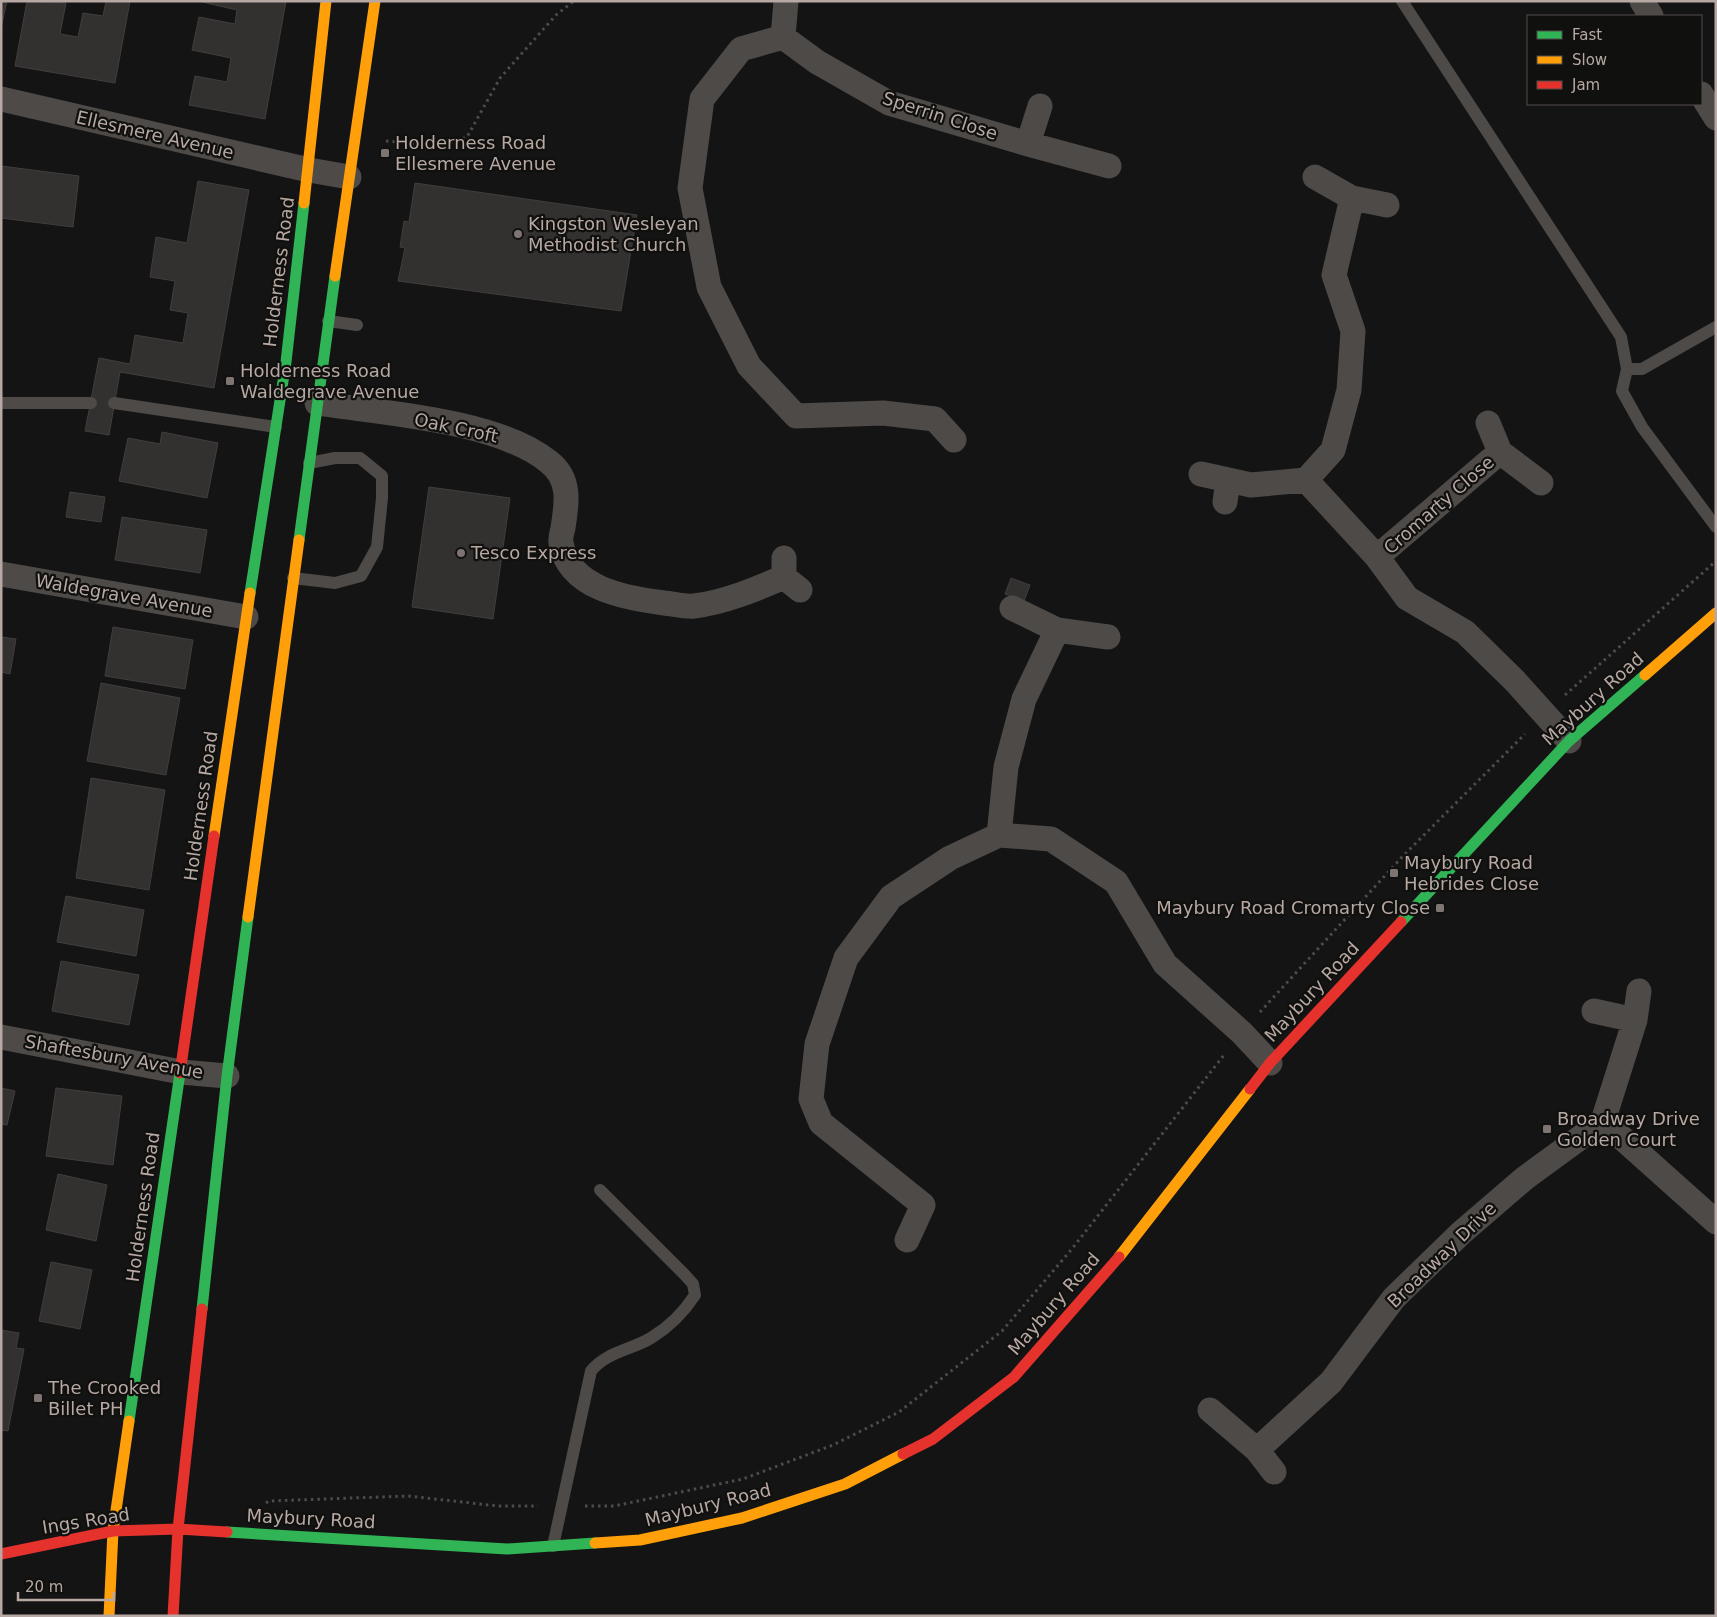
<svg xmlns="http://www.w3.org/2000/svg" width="1717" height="1617" font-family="'DejaVu Sans',sans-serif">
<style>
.building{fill:#333030;stroke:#413e3d}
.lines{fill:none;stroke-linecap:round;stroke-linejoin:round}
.path{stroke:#4f4b4a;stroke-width:3;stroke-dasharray:2.5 4;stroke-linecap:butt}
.lane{stroke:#4d4a48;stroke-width:12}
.street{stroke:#4d4a48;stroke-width:25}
.fast{stroke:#30b455;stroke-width:11}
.slow{stroke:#ff9f0a;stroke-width:11}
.jam{stroke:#e5322d;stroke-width:11}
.poi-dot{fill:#7e7472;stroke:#10100e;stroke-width:2}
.labels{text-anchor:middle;stroke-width:4.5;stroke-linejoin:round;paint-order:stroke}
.street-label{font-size:18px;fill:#b7a8a4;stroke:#10100e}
.poi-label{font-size:18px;fill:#b7a8a4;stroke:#10100e;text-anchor:start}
</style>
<rect width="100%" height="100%" fill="#141414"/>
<!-- building -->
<path class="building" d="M1,1H7L1,28Z
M27,1L66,3L60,34L78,37L83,13L103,16L106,1H130L115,83L15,66Z
M198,1H286L265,119L189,105L195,76L227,82L231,58L192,50L199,17L235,24L237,10Z
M1,166L79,176L73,227L1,218Z
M198,181L249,190L214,388L120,372L109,435L85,431L99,358L130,364L135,335L183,343L188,313L170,310L175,281L150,277L156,237L187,243Z
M415,183L637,215L621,311L398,281L405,248L400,247L404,221L409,222Z
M162,432L218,443L207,498L119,481L128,438L160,444Z
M429,487L510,498L493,619L412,607Z
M70,492L105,497L101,522L66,517Z
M122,517L207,530L200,573L115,560Z
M1011,578L1030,585L1024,601L1005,594Z
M113,627L193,640L185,689L105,676Z
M1,637L16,639L10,674L1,672Z
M101,683L180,698L166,775L87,761Z
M91,778L165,790L149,890L76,878Z
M66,896L144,910L136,956L57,942Z
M61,961L139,975L129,1025L52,1011Z
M1,1088L15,1091L7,1125L1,1124Z
M56,1088L122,1096L113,1165L46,1156Z
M58,1174L107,1185L96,1241L46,1230Z
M51,1262L92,1270L80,1329L39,1321Z
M1,1330L19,1333L16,1348L24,1349L8,1431L1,1430Z"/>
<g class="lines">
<!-- path -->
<path class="path" d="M386,141L441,146L467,137L500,78L556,15L574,1
M1565,695L1716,561
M1260,1012L1403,856L1525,734
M266,1503L269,1501L408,1496L498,1506H538
M585,1506H614L743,1479L833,1445L899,1412L1002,1331L1071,1250L1224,1055"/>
<!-- lane -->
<path class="lane" d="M1402,1L1621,337L1627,369L1622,391L1642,427L1716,527
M328,321L357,325
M1627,369H1642L1716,327
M1,403H91
M114,403L276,427
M293,578L335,583L361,576L377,547L382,498V476L360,458H335L309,463
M553,1546L591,1371C606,1352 631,1350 651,1338C669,1327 684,1312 695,1295L693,1284L685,1275L600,1190"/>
<!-- street -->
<path class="street" d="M786,1L783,37L817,62L889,103L1028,144L1109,166
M1642,1L1651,16
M783,37L741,49L702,99L690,188L709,287L749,366L796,416L883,413L935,419L954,440
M1701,94L1716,118
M1,99L309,170L349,177
M1028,144L1040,106
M1315,177L1352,198L1387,205
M317,403C382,413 498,420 549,462C571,479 567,503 563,528C562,532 560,538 561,543C569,589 626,598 664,603C674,604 685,607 694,606C726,602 756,589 784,577
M1488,423L1500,452L1541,483
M1201,474L1251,485L1306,480L1333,450L1349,390L1353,331L1334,275L1352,198
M1306,480L1377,557L1407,598L1465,632L1515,681L1569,741
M1225,502L1228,480
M1377,557L1500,452
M784,558V577L800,590
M1,574L246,617
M1012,608L1057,630L1108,637
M999,835L1006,767L1024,699L1057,630
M1594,1011L1635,1020
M1,1037L181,1072L227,1076
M1603,1121L1716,1222
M907,1240L923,1205L821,1123L811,1099L817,1044L846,958L891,897L950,858L999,835L1051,839L1116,882L1165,964L1242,1033L1270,1063
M1210,1410L1257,1450L1274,1472
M1257,1450L1331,1382L1394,1298L1461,1233L1525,1178L1603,1121L1635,1020L1639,991"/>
<!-- fast -->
<path class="fast" d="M299,540L335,276
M250,593L286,362L304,203
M1401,922L1569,741L1645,675
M202,1309L227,1076L248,917
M129,1421L180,1073
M227,1532L507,1549L595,1543"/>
<!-- slow -->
<path class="slow" d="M304,203L326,1
M335,276L375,1
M1645,675L1716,613
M214,836L250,593
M248,917L299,540
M1119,1257L1250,1089
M595,1543L640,1540L742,1518L845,1484L903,1454
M109,1616L113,1531L129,1421"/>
<!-- jam -->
<path class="jam" d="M180,1073L214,836
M1250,1089L1270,1063L1401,922
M903,1454L933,1439L1014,1377L1119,1257
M1,1554L113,1531L178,1529L227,1532
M173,1616L178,1529L202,1309"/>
</g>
<!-- markers -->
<g class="poi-dot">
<rect x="380" y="148" width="10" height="10" rx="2.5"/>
<circle cx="518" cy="234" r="5"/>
<rect x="225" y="376" width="10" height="10" rx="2.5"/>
<circle cx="461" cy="553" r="5"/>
<rect x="1389" y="868" width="10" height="10" rx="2.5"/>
<rect x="1435" y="903" width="10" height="10" rx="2.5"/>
<rect x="1542" y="1124" width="10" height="10" rx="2.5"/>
<rect x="33" y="1393" width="10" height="10" rx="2.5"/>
</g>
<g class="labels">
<!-- street labels -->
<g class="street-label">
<text transform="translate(940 116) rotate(18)" y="6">Sperrin Close</text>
<text transform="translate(155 135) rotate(13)" y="6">Ellesmere Avenue</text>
<text transform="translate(279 272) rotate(-83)" y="6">Holderness Road</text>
<text transform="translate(456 428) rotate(12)" y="6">Oak Croft</text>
<text transform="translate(1439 505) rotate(-41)" y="6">Cromarty Close</text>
<text transform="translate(124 596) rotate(10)" y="6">Waldegrave Avenue</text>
<text transform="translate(1593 699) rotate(-42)" y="6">Maybury Road</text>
<text transform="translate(201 806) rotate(-82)" y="6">Holderness Road</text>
<text transform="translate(1312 992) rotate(-47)" y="6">Maybury Road</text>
<text transform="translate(114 1057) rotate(10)" y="6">Shaftesbury Avenue</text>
<text transform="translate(143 1207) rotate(-82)" y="6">Holderness Road</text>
<text transform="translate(1442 1255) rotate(-44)" y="6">Broadway Drive</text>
<text transform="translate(1054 1304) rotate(-49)" y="6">Maybury Road</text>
<text transform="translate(708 1505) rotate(-14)" y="6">Maybury Road</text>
<text transform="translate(311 1519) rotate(3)" y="6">Maybury Road</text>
<text transform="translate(86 1521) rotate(-9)" y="6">Ings Road</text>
</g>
<!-- poi labels -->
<g class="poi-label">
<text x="395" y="149">Holderness Road<tspan x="395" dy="21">Ellesmere Avenue</tspan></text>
<text x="528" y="230">Kingston Wesleyan<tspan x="528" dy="21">Methodist Church</tspan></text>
<text x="240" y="377">Holderness Road<tspan x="240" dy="21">Waldegrave Avenue</tspan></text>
<text x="471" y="559">Tesco Express</text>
<text x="1404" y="869">Maybury Road<tspan x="1404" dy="21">Hebrides Close</tspan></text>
<text x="1430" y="914" text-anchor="end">Maybury Road Cromarty Close</text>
<text x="1557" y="1125">Broadway Drive<tspan x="1557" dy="21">Golden Court</tspan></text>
<text x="48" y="1394">The Crooked<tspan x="48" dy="21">Billet PH</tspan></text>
</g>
</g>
<!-- border -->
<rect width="1717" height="1617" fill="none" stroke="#b7a8a4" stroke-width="5"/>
<!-- legend -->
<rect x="1527" y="15" width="175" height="90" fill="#10100e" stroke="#534d4a"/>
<rect x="1537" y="31" width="25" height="8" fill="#30b455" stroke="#534d4a"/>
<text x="1572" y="40" font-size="15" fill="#b7a8a4">Fast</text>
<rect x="1537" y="56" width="25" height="8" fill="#ff9f0a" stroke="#534d4a"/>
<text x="1572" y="65" font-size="15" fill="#b7a8a4">Slow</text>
<rect x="1537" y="81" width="25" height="8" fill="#e5322d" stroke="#534d4a"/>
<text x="1572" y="90" font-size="15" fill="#b7a8a4">Jam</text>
<!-- scale -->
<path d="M18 1592v8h96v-8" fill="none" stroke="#b7a8a4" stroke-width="2.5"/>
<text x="25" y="1592" font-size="15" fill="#b7a8a4" stroke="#10100e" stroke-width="4" paint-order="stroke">20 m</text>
</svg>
